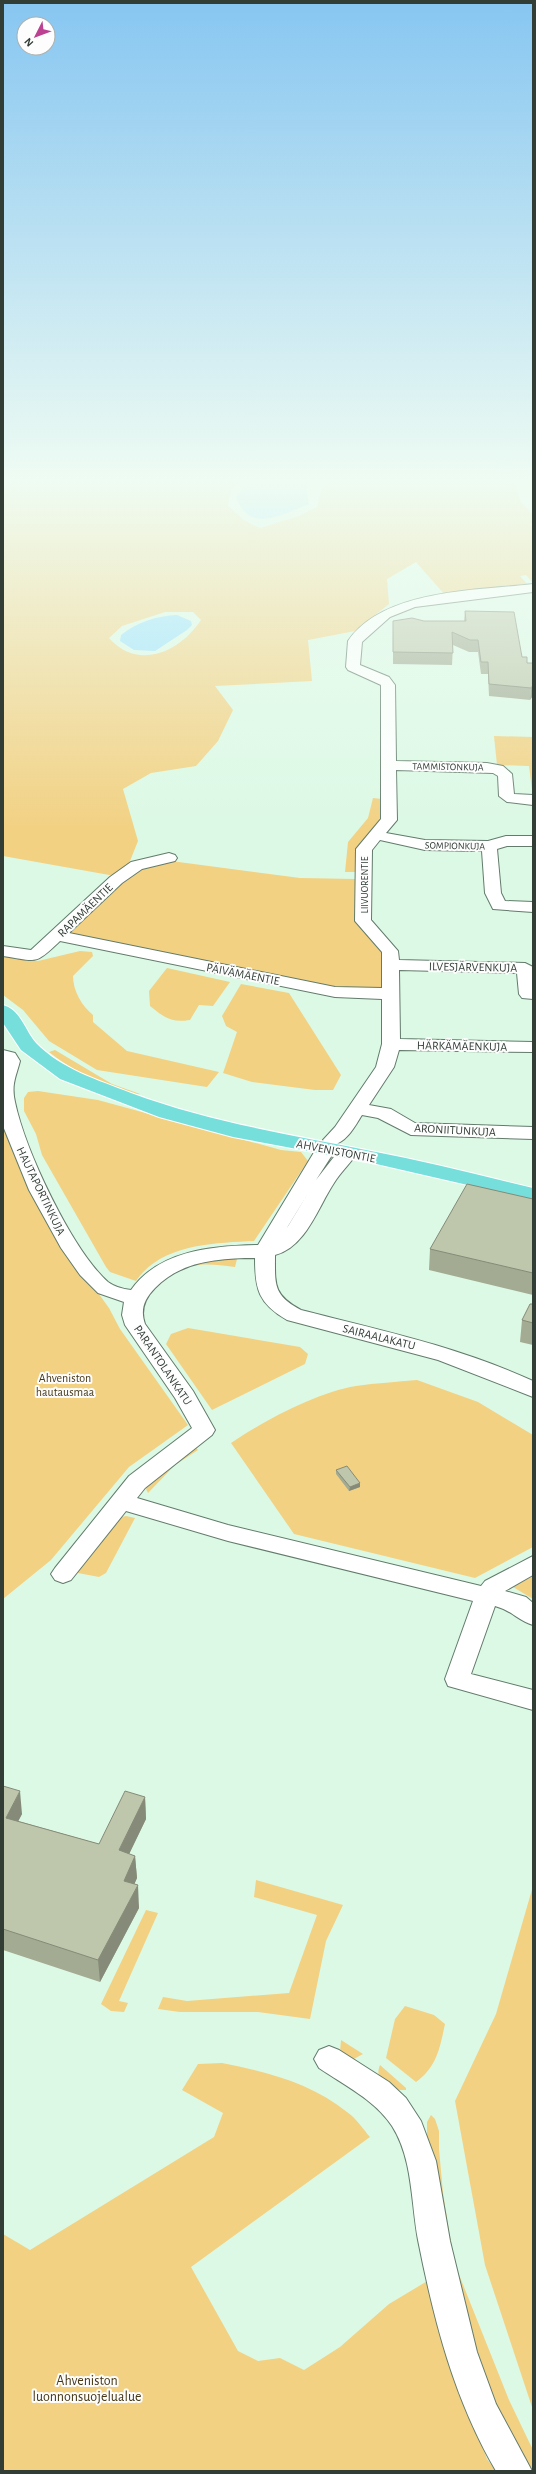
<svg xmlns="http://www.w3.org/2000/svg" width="536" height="2474" font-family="'Alegreya Sans',sans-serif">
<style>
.green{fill:#f2d183;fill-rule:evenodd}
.water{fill:#97e0fe}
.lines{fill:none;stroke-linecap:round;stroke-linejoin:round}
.minor-casing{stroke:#627b6b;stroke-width:2}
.major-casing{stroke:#fff;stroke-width:2}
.minor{fill:#fff;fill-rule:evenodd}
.major{fill:#77dfdb;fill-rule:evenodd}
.wall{fill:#a3ab93}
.shaded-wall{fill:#858b78}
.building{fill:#bec7ab;stroke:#858b78}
.labels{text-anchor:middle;stroke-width:4;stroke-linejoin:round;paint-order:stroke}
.far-street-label{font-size:10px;fill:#323d36;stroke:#fdfdfd}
.street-label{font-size:12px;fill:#323d36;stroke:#fdfdfd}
.park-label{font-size:12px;fill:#463816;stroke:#fdfdfd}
.near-park-label{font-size:14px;fill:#463816;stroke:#fdfdfd}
</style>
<rect width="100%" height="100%" fill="#dcf9e5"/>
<!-- green -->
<path class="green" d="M3,482H242L231,490L228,506L245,521L260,528L299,516L317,507L321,489L329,482H513L517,487L520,501L533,514V523L530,524L533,527V583L526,575L520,576L528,585L445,595L416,562L387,579L389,604L355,631L308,640L312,681L215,686L233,710L218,741L196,766L151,773L123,789L138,841L128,866L115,876L3,856ZM165,612H193L201,620C180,652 138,671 109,638L122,626Z
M494,736L533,737V798L529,766L497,765Z
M373,798L382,799L381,822L360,844L359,872H345L348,842L368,818Z
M171,861L300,878L355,879L357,923L382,952L383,986L375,990L338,989L68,933L122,881L141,867Z
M80,951L92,952L93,956L73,976C73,991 82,1006 93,1015V1022L127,1051L219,1072L207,1087L97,1070L49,1041L23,1010L3,995V955L38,961Z
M167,968L230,982L213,1006L199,1005L190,1020C171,1023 165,1018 150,1006L149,991Z
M241,984L289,993L341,1075L333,1090H315L252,1082L223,1073L237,1032L226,1026L222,1016Z
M55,1050L112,1084L140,1094L137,1095C105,1085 75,1073 49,1052Z
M38,1091L98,1100L281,1150L301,1152L308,1161L254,1241C214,1243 161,1244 136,1281L110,1272L106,1267L42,1155L36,1134L24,1111V1098L28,1092Z
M3,1108L60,1240L109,1308L120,1329L188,1425L129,1467L51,1560L3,1599Z
M221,1257L237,1259L235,1267C192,1261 180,1265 149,1294L170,1270Z
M188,1328L300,1347L308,1354L305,1364L212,1410L166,1344L171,1334Z
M417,1380L478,1402L533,1435V1547L475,1578L294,1534L231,1443C263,1421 318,1392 356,1386C376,1383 397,1382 417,1380Z
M193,1444L198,1450L175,1465L148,1493L146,1489L151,1478Z
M126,1516L135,1518L106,1573L99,1577L78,1573L77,1570L117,1518Z
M533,1576V1599L513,1587Z
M256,1880L343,1905L326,1941L310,2019L258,2012H180L158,2009L163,1997L187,2001L289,1993L317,1915L254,1897Z
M533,1886V2410L485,2265L455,2101L496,2014Z
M146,1910L158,1913L119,2001L128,2003L124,2012L111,2011L101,2004Z
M405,2006L434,2015L445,2024C440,2047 437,2067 416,2082L386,2058L395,2019Z
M341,2040L363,2054L352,2060L340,2052Z
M222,2063C267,2072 311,2083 347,2112C356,2118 363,2129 370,2137L191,2267L238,2351L258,2361L280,2358L304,2370L340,2347L389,2304L429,2280L444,2337L487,2459L496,2471H3V2234L30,2250L214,2137L223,2113L182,2090L198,2064Z
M380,2065L406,2088V2090C390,2091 373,2082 380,2065Z
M431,2115L435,2119L439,2131V2149L443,2193L454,2262L509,2400L533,2450V2471H527L490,2397L461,2300L427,2138V2122Z"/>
<!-- water -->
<path class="water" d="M251,482H314L306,489L309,504C282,514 250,535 236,497L243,487Z
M177,615L191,621L192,625L187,630L155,651L134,650L120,641L121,635C137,622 157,616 177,615Z"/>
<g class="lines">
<!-- minor casing -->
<g class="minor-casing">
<path id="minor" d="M533,584V592L415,607L390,617L362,642L360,665L389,677L395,685L396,761L487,763L503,766L512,774L514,794L533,795V805L507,802L499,796L498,776L493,773L396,770L397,820L386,833L425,840L488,841L506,836H533V846H507L497,849L501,893L505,901L533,902V912L493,909L485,893L482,851L425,850L380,840L372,850L371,920L398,951L399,960L525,963L533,967V999L522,998L519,994L517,973L399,970L400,1039L533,1042V1052L399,1050L394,1067L369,1105L391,1109L415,1123L533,1127V1139L411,1135L378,1118L362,1115C355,1126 347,1142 333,1145L336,1149L316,1180L340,1149H354L357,1153L355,1156C348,1166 340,1173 334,1183C318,1207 306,1247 275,1255C275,1285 273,1295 301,1310C380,1330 459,1347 533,1381V1397L438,1360L287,1320C258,1303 255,1289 255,1258C219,1258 181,1261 155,1288C144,1299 140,1310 145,1324L193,1391L215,1430L212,1435L145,1488L137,1498L228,1525L481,1586L485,1581L533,1556V1575L505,1591L526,1597L533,1603V1625C517,1620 513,1611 495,1606L471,1674L533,1690V1710L448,1686L445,1679L473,1601L228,1541L126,1511L71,1580L63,1583L55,1580L51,1574L55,1568L129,1476L192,1428L175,1398L125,1325L122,1315L124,1302L98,1293L80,1275L61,1248L29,1190L3,1126V1050L15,1053L20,1061C16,1077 11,1084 15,1102C25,1150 72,1250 108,1282C115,1287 123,1289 131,1290C159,1250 213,1246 258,1245L316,1149L319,1145L325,1144L323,1140L335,1127L376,1067L382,1044V999L335,997L60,941C34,966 37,961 3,956V946L31,950L110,877L131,862L169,853L175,855L177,858L175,861L142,869L122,883L69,933L335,987L382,988V952L355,921L356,849L381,819V685L348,670L346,667L348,641C384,589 476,591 533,584ZM310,1190L287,1228L288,1226Z
M329,2046L339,2050L389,2082L406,2098L421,2121L436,2161L450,2241L477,2352L496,2404L532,2471H496C454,2399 434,2321 418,2240C411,2203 413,2159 392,2126C375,2100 344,2085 319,2068L314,2059L319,2050Z"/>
</g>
<!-- major casing -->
<g class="major-casing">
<path id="major" d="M3,1005C21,1010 25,1031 36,1043C61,1069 98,1080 131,1093C212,1123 288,1134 371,1151C425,1161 479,1175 533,1188V1200L372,1163L233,1137L159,1117L60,1079L21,1050L3,1023Z"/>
</g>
<!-- minor -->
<use href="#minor" class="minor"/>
<!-- major -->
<use href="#major" class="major"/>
</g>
<!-- wall -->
<path class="wall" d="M465,611L522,657L527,663H533L530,700L489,696L488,674H481L478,652H469L453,645L452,665L393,664V621H464Z
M533,1199V1295L429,1270L430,1249Z
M533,1304V1345L520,1342L522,1320Z
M336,1470L360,1487L349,1491L336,1474Z
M3,1786L22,1814L18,1821L99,1844L145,1797L146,1819L129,1854L135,1856L137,1878L134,1884L139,1908L100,1982L3,1950Z"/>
<!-- shaded-wall -->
<path class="shaded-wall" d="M533,685V696L530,700L531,688Z
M360,1483V1487L349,1491L350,1487Z
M20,1791L22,1814L8,1841L6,1818Z
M145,1797L146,1819L120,1873L119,1850Z
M135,1856L137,1878L126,1904L124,1881Z
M138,1885L139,1908L100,1982L98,1960Z"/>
<!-- building -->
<path class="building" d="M465,611L514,612L522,657H527V663H533V685L531,688L489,684L488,662H481L478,640H470L452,632L453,653L393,652V621L412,618L424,621H466Z
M467,1184L533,1199V1273L430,1249Z
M530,1304H533V1323L522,1320Z
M347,1466L360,1483L350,1487L336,1470Z
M3,1786L20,1791L6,1818L99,1844L125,1791L145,1797L119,1850L135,1856L124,1881L138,1885L98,1960L3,1929Z"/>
<!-- sky -->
<linearGradient id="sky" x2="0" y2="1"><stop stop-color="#87c6f1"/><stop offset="0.58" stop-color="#effcf3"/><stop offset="1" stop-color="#effcf3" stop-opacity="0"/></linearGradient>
<rect width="536" height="829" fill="url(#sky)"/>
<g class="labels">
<!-- far-street labels -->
<g class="far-street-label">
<text transform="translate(448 766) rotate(1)" y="4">TAMMISTONKUJA</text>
<text transform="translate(455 845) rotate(1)" y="4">SOMPIONKUJA</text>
<text transform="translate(364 885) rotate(-90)" y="4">LIIVUORENTIE</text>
</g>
<!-- street labels -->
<g class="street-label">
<text transform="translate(85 910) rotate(-44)" y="4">RAPAMÄENTIE</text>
<text transform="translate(473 967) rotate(1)" y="4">ILVESJÄRVENKUJA</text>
<text transform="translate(243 974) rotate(11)" y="4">PÄIVÄMÄENTIE</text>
<text transform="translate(462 1046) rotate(1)" y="4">HÄRKÄMÄENKUJA</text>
<text transform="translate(455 1130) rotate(3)" y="4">ARONIITUNKUJA</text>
<text transform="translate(336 1151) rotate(11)" y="4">AHVENISTONTIE</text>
<text transform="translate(41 1191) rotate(64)" y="4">HAUTAPORTINKUJA</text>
<text transform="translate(379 1337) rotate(14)" y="4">SAIRAALAKATU</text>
<text transform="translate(163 1365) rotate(56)" y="4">PARANTOLANKATU</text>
</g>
<!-- park labels -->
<g class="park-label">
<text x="65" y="1382">Ahveniston<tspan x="65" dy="14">hautausmaa</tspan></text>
</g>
<!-- near-park labels -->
<g class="near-park-label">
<text x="87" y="2385">Ahveniston<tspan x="87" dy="16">luonnonsuojelualue</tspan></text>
</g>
</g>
<!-- border -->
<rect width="536" height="2474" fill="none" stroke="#323d36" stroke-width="8"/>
<!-- north arrow -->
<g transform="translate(36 36) rotate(228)"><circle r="19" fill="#fdfdfd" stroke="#acb0ad"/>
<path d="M0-3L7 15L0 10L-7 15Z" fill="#bc4193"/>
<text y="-6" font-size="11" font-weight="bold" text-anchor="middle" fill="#323d36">N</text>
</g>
</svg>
